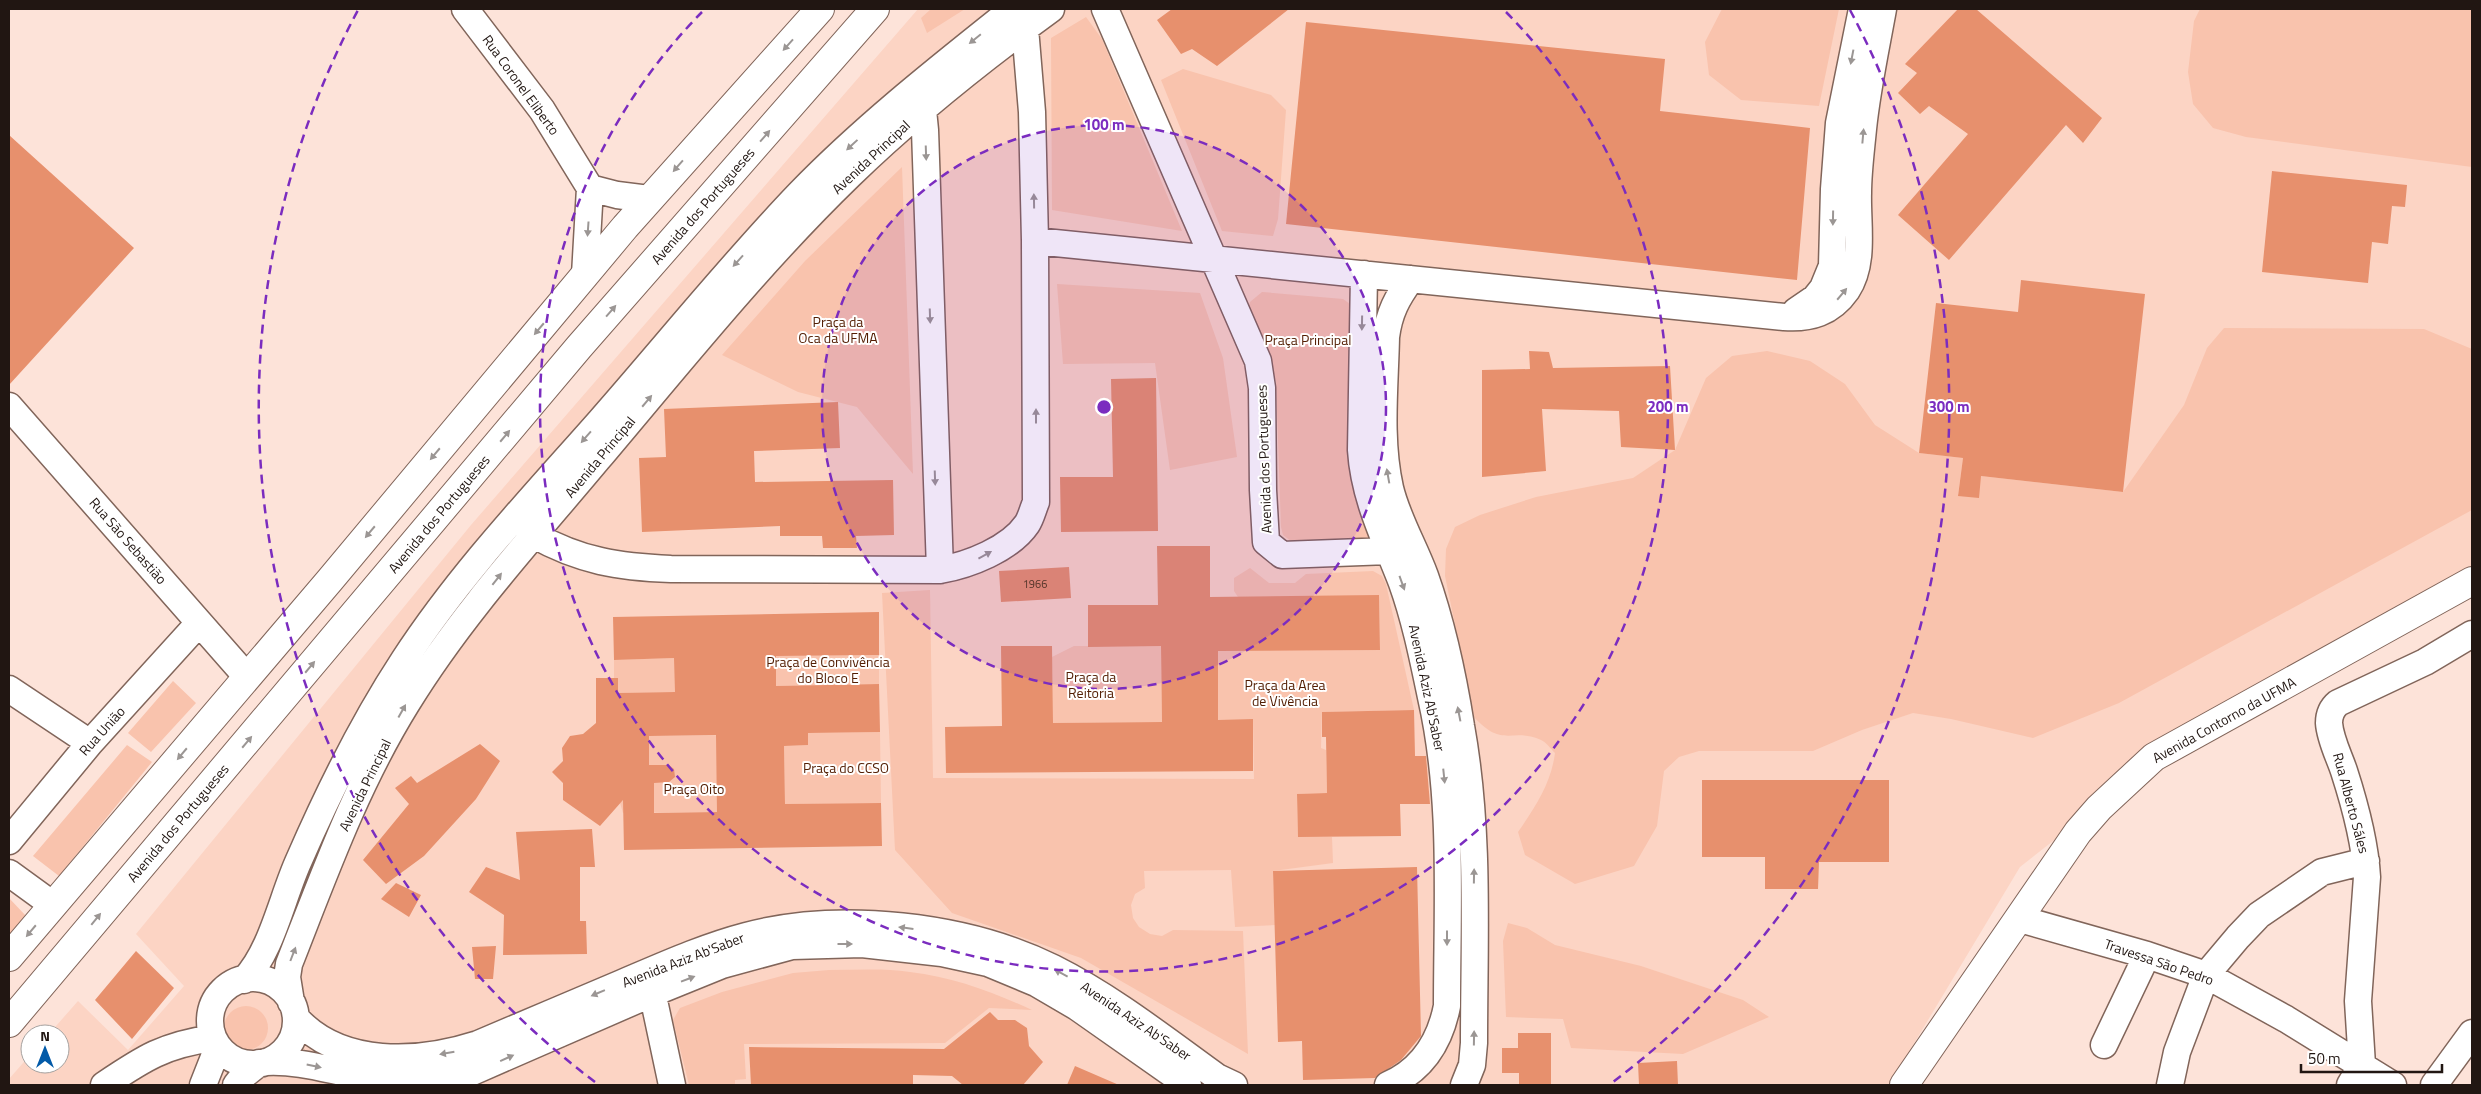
<svg xmlns="http://www.w3.org/2000/svg" width="2481" height="1094" font-family="'Titillium Web',sans-serif">
<style>
.built{fill:#fcd4c4}
.green{fill:#f9c3ad}
.building{fill:#e7906d;fill-rule:evenodd}
.lines{fill:none;stroke-linecap:round;stroke-linejoin:round}
.minor-casing{stroke:#81655a;stroke-width:29}
.major-casing{stroke:#81655a;stroke-width:30}
.highway-casing{stroke:#81655a;stroke-width:30}
.minor{stroke:#fff;stroke-width:26}
.major{stroke:#fff;stroke-width:28}
.highway{stroke:#fff;stroke-width:28}
.oneway{fill:#9b9694}
.ring{fill:none;stroke:#7b2cbf;stroke-width:2.5;stroke-dasharray:9 6}
.labels{text-anchor:middle;stroke-width:4;stroke-linejoin:round;paint-order:stroke}
.number-label{font-size:11px;fill:#523429}
.street-label{font-size:14px;fill:#211612;stroke:#fff}
.park-label{font-size:14px;fill:#531e03;stroke:#fff}
.centre{fill:#7b2cbf;stroke:#fff;stroke-width:2.5}
.ring-label{font-size:15px;text-anchor:middle;font-weight:bold;fill:#7b2cbf;stroke:#fff;stroke-width:4;stroke-linejoin:round;paint-order:stroke}
</style>
<rect width="100%" height="100%" fill="#fde3d9"/>
<!-- built -->
<path class="built" d="M918,9H2472V566L2178,743L2020,867L1889,1085H9V1079L30,1055V1064H60V1034H49L78,1001L128,1050L184,986L136,934L471,525Z"/>
<!-- green -->
<path class="green" d="M931,9H965L927,33L921,18Z
M1722,9H1839L1819,106L1741,100L1709,75L1705,42Z
M2200,9H2472V167L2246,137L2213,128L2193,104L2188,72L2194,21Z
M1086,17L1102,39L1182,231L1052,210L1051,38Z
M1183,69L1271,95L1286,110L1278,219L1273,236L1222,231L1161,80Z
M902,167L913,474L857,407L798,392L722,355L805,261Z
M1057,284L1200,293L1223,358L1237,457L1170,470L1155,363L1063,364Z
M1262,292L1343,299L1353,306L1354,468L1369,539L1295,544L1283,535L1281,527L1276,381L1248,310L1250,302Z
M2224,328L2424,329L2472,349V510L2119,703L2033,738L1951,719L1913,713L1862,730L1813,751H1699L1679,757L1664,771L1657,826L1634,866L1575,884L1525,855L1518,832C1535,807 1551,784 1555,753C1551,749 1546,742 1541,740C1511,727 1503,749 1474,717L1445,576L1446,549L1455,527L1480,515L1536,497L1633,478L1675,450L1706,378L1732,356L1767,351L1810,361L1845,384L1875,425L1919,453L1963,458L1958,495L1981,476L2123,492L2184,405L2207,348Z
M1250,568L1269,583H1295L1306,574L1373,571L1382,576L1386,584L1414,710L1322,712L1321,748L1326,750L1327,793L1297,794L1298,836L1332,837L1333,863L1273,871L1275,925L1235,927L1231,870L1144,871L1145,888L1135,894L1131,905L1133,918L1139,927L1150,934L1162,936L1173,930L1243,931L1248,1054L1081,958L952,913L895,850L882,593L930,590L933,778L1254,779L1253,720H1218V651L1380,650L1379,596L1238,597L1234,591V578Z
M1074,646H1161L1162,722L1053,723L1052,657Z
M879,655V684L776,686V656Z
M674,658L749,691L618,693V678H614V660Z
M173,681L196,703L151,752L128,733Z
M880,732L881,803L785,804L784,746L808,745V733Z
M736,735L721,812L623,813L620,803L623,800L627,804L653,783L674,777V769L669,765H649V736Z
M127,745L152,762L59,876L33,856Z
M9,898L26,916L9,937Z
M1508,923L1527,928L1555,945L1641,966L1743,1000L1769,1017L1683,1054L1571,1048L1563,1019L1506,1017L1503,941Z
M829,970C856,970 884,968 910,972C953,977 993,992 1032,1010L989,1008L945,1043L744,1044L746,1079L735,1080V1085H689L673,1020L680,1008L722,992L793,973Z
M224 1028a22 22 0 1 1 44 0a22 22 0 1 1-44 0Z"/>
<!-- building -->
<path class="building" d="M1172,9H1289L1217,66L1192,49L1181,54L1157,20Z
M1958,9H1976L2102,118L2083,143L2066,125L1949,260L1898,215L1968,134L1929,106L1920,114L1898,93L1917,73L1905,64Z
M1306,22L1665,59L1660,111L1810,128L1797,280L1286,224Z
M9,135L134,248L9,385Z
M2272,171L2407,185L2405,207L2392,206L2388,244L2372,242L2368,283L2262,272Z
M2021,280L2145,294L2123,492L1981,476L1979,498L1958,496L1963,458L1919,453L1936,303L2018,312Z
M1529,351L1549,352L1553,368L1670,366L1675,450L1621,447L1619,411L1542,409L1546,471L1482,477V370L1530,369Z
M1156,378L1158,531L1061,532L1060,477H1113L1111,379Z
M838,402L840,448L754,451L755,482L893,480L894,535L856,536L857,548H823L822,536H780V526L642,532L639,458L666,457L664,409Z
M1157,546H1210V597L1379,595L1380,650L1218,651V720L1253,719V771L946,773L945,727L1002,726L1001,646H1052L1053,723L1162,722L1161,646L1088,647V605H1158Z
M1069,567L1071,598L1001,602L999,571Z
M879,612V655L776,656V686L879,684L880,732L808,733V745L784,746L785,804L881,803L882,846L624,850L623,800L600,826L563,800V783L552,772L563,761L562,748L570,736L583,734L596,723V678H618V693L675,692L674,658L614,660L613,617ZM716,735L717,812L654,813V783L669,782L675,777L674,769L669,765H649V736Z
M1414,710L1415,756H1426L1430,804H1400L1401,836L1298,837L1297,794L1327,793L1326,737H1322V712Z
M480,744L500,761L476,799L424,856L386,884L363,860L409,804L395,788L411,776L417,783Z
M1702,780H1889V862H1819L1818,889H1765V857H1702Z
M592,829L595,867H580V921H586L587,954L503,955L504,915L469,892L486,867L520,880L516,832Z
M1417,867L1421,1036L1401,1060L1375,1078L1303,1080L1302,1041L1278,1042L1273,871Z
M396,883L421,895L409,917L381,899Z
M496,946L493,979H475L472,947Z
M136,951L174,988L132,1039L95,1000Z
M990,1012L998,1020H1015L1027,1028L1029,1046L1043,1062L1023,1085H963L952,1076L913,1075V1085H751L749,1047L944,1049Z
M1518,1033H1551V1085H1519V1073H1502V1048H1518Z
M1677,1061L1678,1085H1639L1638,1063Z
M1075,1066L1119,1085H1067Z"/>
<g class="lines">
<!-- minor casing -->
<g class="minor-casing">
<path id="minor" d="M465,9L542,110L590,188
M1105,9L1258,361L1262,388L1263,490L1266,542L1282,555L1389,551
M915,99L923,110L925,130L940,570
M1035,241L1784,317C1810,319 1831,313 1847,290C1865,263 1857,224 1858,193C1858,172 1861,150 1863,129C1867,89 1876,48 1883,9
M1364,274L1361,450C1364,498 1385,539 1402,583C1415,619 1423,659 1431,697C1454,798 1447,903 1447,1006C1440,1042 1422,1070 1388,1085
M585,275L590,188L617,195L649,199
M1411,279C1397,298 1389,313 1386,337C1385,386 1379,439 1390,488C1397,518 1414,546 1425,576C1442,624 1453,675 1461,726C1480,831 1474,938 1474,1043L1472,1065L1464,1085
M1796,311L1815,298L1823,288L1832,266L1834,189L1839,123L1862,9
M9,406L247,677
M534,535C580,561 619,567 671,569L940,570C969,565 1010,549 1027,524C1031,518 1033,509 1036,502L1035,241L1032,112L1025,28L1017,16
M9,689L90,743
M9,841L90,743L199,623
M9,873L53,905
M2020,919L2147,955L2206,975L2286,1019L2393,1085
M649,977L672,1085
M210 1021a43 43 0 1 1 86 0a43 43 0 1 1-86 0Z
M244,980C272,951 282,897 299,860C329,791 362,724 404,660C460,574 532,498 600,421C666,346 729,267 799,194C865,126 939,68 1013,9
M291,1002L287,977L289,964C324,875 356,785 407,703C461,615 532,538 598,459C680,362 759,263 850,175C912,115 981,60 1051,9
M296,1018C341,1068 419,1063 478,1044C526,1024 574,1003 622,983C662,966 704,947 746,936C840,911 966,925 1053,968C1111,997 1163,1038 1217,1077L1234,1085
M2104,1045L2147,955
M266,1062C304,1060 339,1074 376,1078C408,1082 441,1077 472,1072L653,993L722,965L792,946L862,944L942,953L988,963L1036,983L1077,1007L1188,1085
M104,1085C144,1058 164,1045 213,1038
M203,1085L218,1047
M236,1085L244,1075L259,1063
M2170,1085L2177,1052L2206,975L2238,937L2259,915L2322,872L2366,861
M2350,1085L2362,1065L2358,1001L2367,877C2365,841 2355,805 2344,771C2339,756 2330,739 2329,723C2329,714 2332,708 2338,703L2425,662L2472,634
M2434,1085L2472,1033"/>
</g>
<!-- major casing -->
<g class="major-casing">
<path id="major" d="M1904,1085L2078,832L2099,808L2154,757L2472,581"/>
</g>
<!-- highway casing -->
<g class="highway-casing">
<path id="highway" d="M9,957L330,580L625,227L820,9
M9,1023L579,347L875,9"/>
</g>
<!-- minor -->
<use href="#minor" class="minor"/>
<!-- major -->
<use href="#major" class="major"/>
<!-- highway -->
<use href="#highway" class="highway"/>
</g>
<!-- one-way arrows -->
<defs><path id="oneway-solid" d="M-6-.8H1V-3.2L6.5 0L1 3.2V.8H-6Z" transform="scale(1.25)"/></defs>
<g class="oneway">
<use href="#oneway-solid" transform="translate(975 39) rotate(141)"/>
<use href="#oneway-solid" transform="translate(788 45) rotate(132)"/>
<use href="#oneway-solid" transform="translate(1852 57) rotate(101)"/>
<use href="#oneway-solid" transform="translate(765 136) rotate(-49)"/>
<use href="#oneway-solid" transform="translate(1863 136) rotate(-85)"/>
<use href="#oneway-solid" transform="translate(852 145) rotate(137)"/>
<use href="#oneway-solid" transform="translate(926 153) rotate(88)"/>
<use href="#oneway-solid" transform="translate(678 166) rotate(131)"/>
<use href="#oneway-solid" transform="translate(1034 201) rotate(-91)"/>
<use href="#oneway-solid" transform="translate(1833 218) rotate(91)"/>
<use href="#oneway-solid" transform="translate(588 229) rotate(94)"/>
<use href="#oneway-solid" transform="translate(738 261) rotate(132)"/>
<use href="#oneway-solid" transform="translate(1842 294) rotate(-50)"/>
<use href="#oneway-solid" transform="translate(611 311) rotate(-49)"/>
<use href="#oneway-solid" transform="translate(930 316) rotate(88)"/>
<use href="#oneway-solid" transform="translate(1362 323) rotate(91)"/>
<use href="#oneway-solid" transform="translate(539 329) rotate(130)"/>
<use href="#oneway-solid" transform="translate(647 401) rotate(-50)"/>
<use href="#oneway-solid" transform="translate(1036 416) rotate(-90)"/>
<use href="#oneway-solid" transform="translate(505 436) rotate(-50)"/>
<use href="#oneway-solid" transform="translate(586 437) rotate(131)"/>
<use href="#oneway-solid" transform="translate(435 454) rotate(130)"/>
<use href="#oneway-solid" transform="translate(1388 476) rotate(-100)"/>
<use href="#oneway-solid" transform="translate(935 478) rotate(88)"/>
<use href="#oneway-solid" transform="translate(370 532) rotate(130)"/>
<use href="#oneway-solid" transform="translate(985 555) rotate(-29)"/>
<use href="#oneway-solid" transform="translate(497 579) rotate(-52)"/>
<use href="#oneway-solid" transform="translate(1402 583) rotate(70)"/>
<use href="#oneway-solid" transform="translate(310 667) rotate(-50)"/>
<use href="#oneway-solid" transform="translate(402 711) rotate(-61)"/>
<use href="#oneway-solid" transform="translate(1459 714) rotate(-101)"/>
<use href="#oneway-solid" transform="translate(247 742) rotate(-50)"/>
<use href="#oneway-solid" transform="translate(182 754) rotate(130)"/>
<use href="#oneway-solid" transform="translate(1444 776) rotate(84)"/>
<use href="#oneway-solid" transform="translate(1474 876) rotate(-89)"/>
<use href="#oneway-solid" transform="translate(96 919) rotate(-51)"/>
<use href="#oneway-solid" transform="translate(906 928) rotate(-173)"/>
<use href="#oneway-solid" transform="translate(31 931) rotate(130)"/>
<use href="#oneway-solid" transform="translate(1447 938) rotate(90)"/>
<use href="#oneway-solid" transform="translate(845 944)"/>
<use href="#oneway-solid" transform="translate(293 954) rotate(-69)"/>
<use href="#oneway-solid" transform="translate(1061 973) rotate(-152)"/>
<use href="#oneway-solid" transform="translate(688 979) rotate(-21)"/>
<use href="#oneway-solid" transform="translate(598 993) rotate(157)"/>
<use href="#oneway-solid" transform="translate(1474 1038) rotate(-89)"/>
<use href="#oneway-solid" transform="translate(447 1053) rotate(170)"/>
<use href="#oneway-solid" transform="translate(507 1058) rotate(-24)"/>
<use href="#oneway-solid" transform="translate(314 1066) rotate(12)"/>
</g>
<!-- distance rings -->
<circle cx="1104" cy="407" r="282" fill="#7b2cbf" fill-opacity=".12"/>
<g class="ring">
<circle cx="1104" cy="407" r="282"/>
<path d="M1506 12A564 564 0 1 1 702 12"/>
<path d="M595 1082A845 845 0 0 1 358 10M1850 10A845 845 0 0 1 1613 1082"/>
</g>
<g class="labels">
<!-- number labels -->
<g class="number-label">
<text x="1035" y="588">1966</text>
</g>
<!-- street labels -->
<g class="street-label">
<text transform="translate(521 85) rotate(54)" y="5">Rua Coronel Eliberto</text>
<text transform="translate(871 157) rotate(-43)" y="5">Avenida Principal</text>
<text transform="translate(703 206) rotate(-49)" y="5">Avenida dos Portugueses</text>
<text transform="translate(600 457) rotate(-50)" y="5">Avenida Principal</text>
<text transform="translate(1264 459) rotate(-92)" y="5">Avenida dos Portugueses</text>
<text transform="translate(439 514) rotate(-50)" y="5">Avenida dos Portugueses</text>
<text transform="translate(128 541) rotate(49)" y="5">Rua São Sebastião</text>
<text transform="translate(1427 688) rotate(78)" y="5">Avenida Aziz Ab'Saber</text>
<text transform="translate(2224 720) rotate(-29)" y="5">Avenida Contorno da UFMA</text>
<text transform="translate(102 731) rotate(-48)" y="5">Rua União</text>
<text transform="translate(365 785) rotate(-64)" y="5">Avenida Principal</text>
<text transform="translate(2351 803) rotate(75)" y="5">Rua Alberto Sáles</text>
<text transform="translate(178 823) rotate(-50)" y="5">Avenida dos Portugueses</text>
<text transform="translate(683 960) rotate(-21)" y="5">Avenida Aziz Ab'Saber</text>
<text transform="translate(2159 962) rotate(19)" y="5">Travessa São Pedro</text>
<text transform="translate(1136 1021) rotate(34)" y="5">Avenida Aziz Ab'Saber</text>
</g>
<!-- park labels -->
<g class="park-label">
<text x="838" y="327">Praça da<tspan x="838" dy="16">Oca da UFMA</tspan></text>
<text x="1308" y="345">Praça Principal</text>
<text x="828" y="667">Praça de Convivência<tspan x="828" dy="16">do Bloco E</tspan></text>
<text x="1091" y="682">Praça da<tspan x="1091" dy="16">Reitoria</tspan></text>
<text x="1285" y="690">Praça da Area<tspan x="1285" dy="16">de Vivência</tspan></text>
<text x="846" y="773">Praça do CCSO</text>
<text x="694" y="794">Praça Oito</text>
</g>
</g>
<circle cx="1104" cy="407" r="8" class="centre"/>
<g class="ring-label">
<text x="1104" y="130">100 m</text>
<text x="1668" y="412">200 m</text>
<text x="1949" y="412">300 m</text>
</g>
<!-- border -->
<rect width="2481" height="1094" fill="none" stroke="#211612" stroke-width="20"/>
<!-- north arrow -->
<g transform="translate(45 1049)"><circle r="24" fill="#ffffff" stroke="#a6a2a0"/>
<path d="M0-4L9 19L0 12L-9 19Z" fill="#025aa8"/>
<text y="-8" font-size="14" font-weight="bold" text-anchor="middle" fill="#211612">N</text>
</g>
<!-- scale -->
<path d="M2301 1064v8h141v-8" fill="none" stroke="#211612" stroke-width="2.5"/>
<text x="2308" y="1064" font-size="15" fill="#211612" stroke="#ffffff" stroke-width="4" paint-order="stroke">50 m</text>
</svg>
